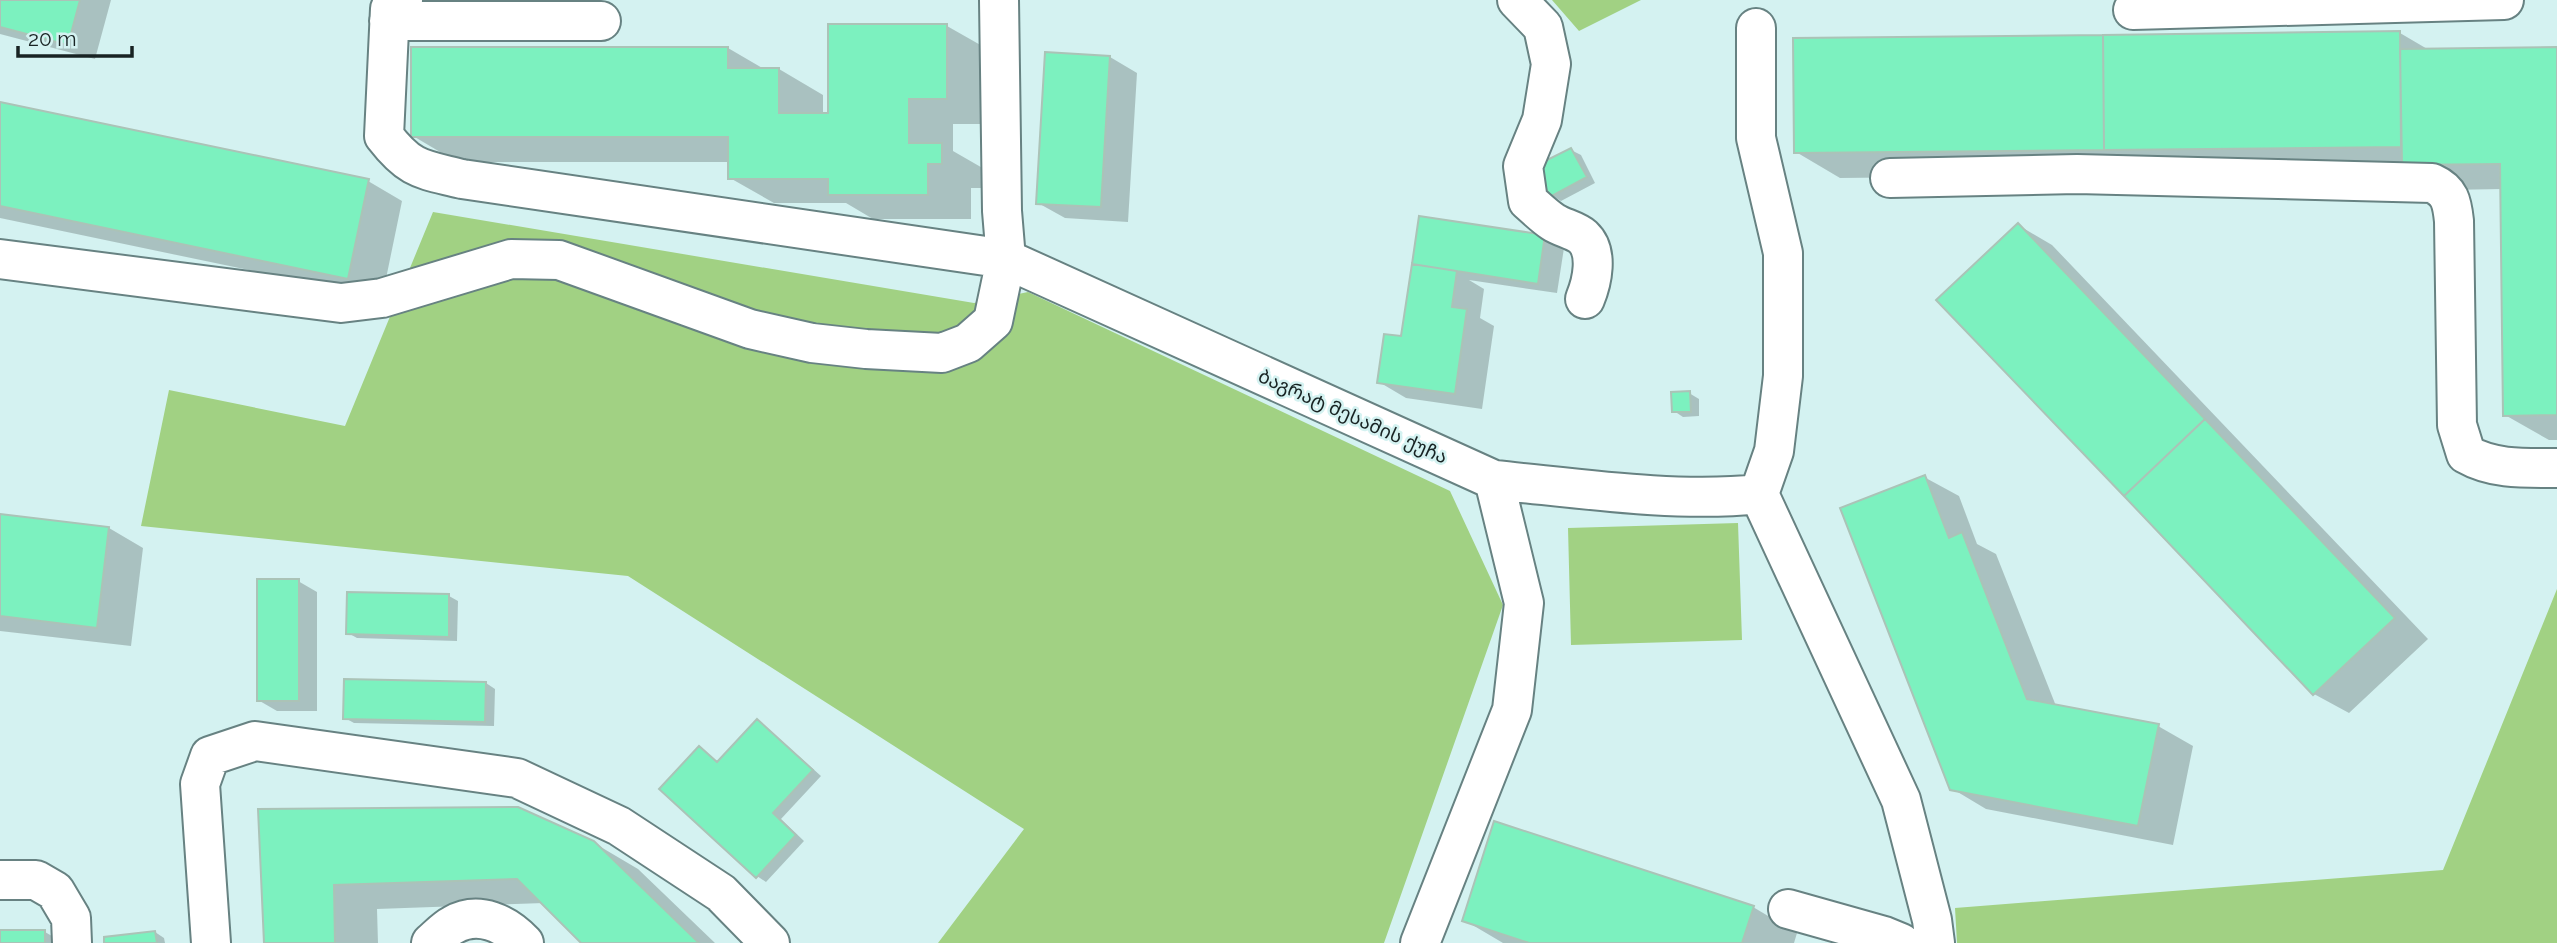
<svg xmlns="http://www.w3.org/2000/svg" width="2557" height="943" font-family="Raleway,'Noto Sans Georgian',sans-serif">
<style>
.green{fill:#a1d183}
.shadow{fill:#0003}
.building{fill:#7cf1bf;stroke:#abc3b7;stroke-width:2}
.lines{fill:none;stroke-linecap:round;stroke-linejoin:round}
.minor-casing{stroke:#678282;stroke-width:42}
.minor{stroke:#fff;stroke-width:38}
.labels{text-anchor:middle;stroke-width:5;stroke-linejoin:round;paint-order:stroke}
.street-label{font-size:19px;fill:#182323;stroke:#d4f2f1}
</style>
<rect width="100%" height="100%" fill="#d4f2f1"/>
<!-- green -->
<path class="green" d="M1552,0H1641L1579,31Z
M433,212L974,303L1028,292L1450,491L1503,605L1384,943H938L1024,829L628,576L141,526L169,390L345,426Z
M1738,523L1742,640L1571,645L1568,528Z
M2557,589V943H1957L1955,908L2443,870Z"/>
<!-- shadow -->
<path class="shadow" d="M0,0H111L95,59L0,34Z
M830,26H947L991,51V124H953V151L986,170V188H971V219H873L846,203H774L730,178V162H457L413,136L728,48L764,69H779L823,95V114H830Z
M2400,33L2429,50L2557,49V440H2549L2505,415L2503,189L2447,190L2416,172L1840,178L1796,152Z
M1110,57L1137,73L1128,222L1065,218L1038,203Z
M0,104L368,181L402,201L382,298L0,218Z
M1571,150L1581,155L1595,183L1561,201L1551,195Z
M1420,218L1545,237L1564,248L1557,293L1469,280L1484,289L1480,318L1494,326L1482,409L1406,398L1379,382L1402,338Z
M2018,225L2052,245L2428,639L2349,713L2314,694Z
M1689,393L1699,399V416L1683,417L1674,411Z
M1924,477L1959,496L1977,544L1996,554L2056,706L2158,726L2193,746L2173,845L1986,809L1951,788Z
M0,516L109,528L143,548L131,646L0,631Z
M298,581L317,592V711H277L258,700Z
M449,596L458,601L457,641L357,638L348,633Z
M486,683L495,689L494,726L354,723L345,718Z
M757,721L766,727L821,776L781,819L804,841L766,882L757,876L699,748L719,763Z
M260,810L594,843L638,869L715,943H584L544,903L377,909L378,943H265Z
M1753,907L1797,933L1794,943H1503L1464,920Z
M0,932H45L64,943H0Z
M155,932L164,938L165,943H106Z"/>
<!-- building -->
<path class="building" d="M0,0H80L68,45L0,27Z
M828,24H947V99H909V143H942V164H928V195H828V179H728V137H411V47H728V68H779V113H828Z
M2400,31L2401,147L2104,150L2103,35Z
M2103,35L2104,150L1794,153L1793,38Z
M2557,47V415L2503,416L2500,164L2402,165L2400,49Z
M1045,52L1110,56L1101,207L1036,204Z
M0,102L369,179L348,279L0,206Z
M1571,148L1587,177L1550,197L1535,166Z
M1419,216L1545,235L1538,284L1412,264Z
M2018,223L2205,419L2124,496L1936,300Z
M1412,264L1457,271L1452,307L1467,309L1455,394L1377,383L1384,334L1401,336Z
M1690,391L1691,412H1672L1671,392Z
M2205,419L2395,618L2313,695L2124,496Z
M1925,475L1949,538L1962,532L2027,699L2159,724L2138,826L1950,790L1840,508Z
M0,514L109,527L97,628L0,616Z
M257,579H299V701H257Z
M347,592L449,594V637L346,634Z
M344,679L486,682L485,722L343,719Z
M757,719L813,770L773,813L796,835L756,878L659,789L699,746L717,762Z
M518,807L594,841L699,943H581L517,879L334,885L335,943H264L258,809Z
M1494,821L1754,906L1742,943H1529L1462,921Z
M0,930H45V943H0Z
M155,931L157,943H104V937Z"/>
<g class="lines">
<!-- minor casing -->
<g class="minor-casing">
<path id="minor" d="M999,0L1002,211L1006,259L1494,480L1524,603L1512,710L1420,943
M1517,0L1543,27L1551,64L1542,120L1523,166L1528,201C1536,208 1544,216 1553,222C1562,228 1575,230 1583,237C1599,252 1592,282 1585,299
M2133,10L2504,0
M389,21H601
M1756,28V138L1783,253V376L1774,451L1759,494L1901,800L1932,920L1935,943
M1890,178L2077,174L2432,183C2450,191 2452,202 2454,221L2457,425L2466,454C2494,470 2526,468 2557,468
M0,259L341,303L382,298L511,259L559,260L750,329L812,343L866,349L942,353L968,343L993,321L1006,259L462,179C422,169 411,171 384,136L390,9L403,0
M1494,480C1577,488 1675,503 1759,494
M0,880H36L55,891L71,918L72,943
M1788,909L1884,936L1901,943
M211,943L200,784L210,756L255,741L517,778L619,826L721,893L770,943
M431,943C438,937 445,929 453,925C479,910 506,924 524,943"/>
</g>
<!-- minor -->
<use href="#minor" class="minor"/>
</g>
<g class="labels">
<!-- street labels -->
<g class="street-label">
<text transform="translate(1353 416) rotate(24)" y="7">ბაგრატ მესამის ქუჩა</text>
</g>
</g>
<!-- scale -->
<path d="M18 46v10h114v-10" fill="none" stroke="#182323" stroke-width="3.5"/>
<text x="28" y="46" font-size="21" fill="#182323" stroke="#d4f2f1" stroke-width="5" paint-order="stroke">20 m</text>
</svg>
